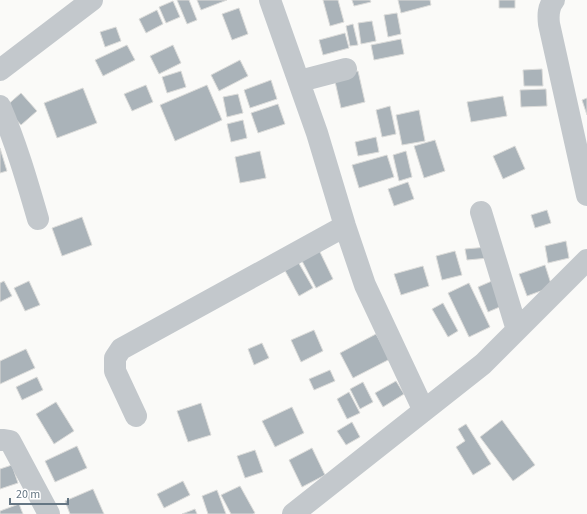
<svg xmlns="http://www.w3.org/2000/svg" width="587" height="514" font-family="'Source Sans 3',sans-serif">
<style>
.building{fill:#aab3b9;stroke:#dcdcda}
.lines{fill:none;stroke-linecap:round;stroke-linejoin:round}
.minor{stroke:#c3c8cc;stroke-width:22}
</style>
<rect width="100%" height="100%" fill="#fafaf8"/>
<!-- building -->
<path class="building" d="M177,0H189L197,20L187,24Z
M197,0H227L201,10Z
M323,0H338L344,22L330,26Z
M352,0H370L371,2L354,6Z
M398,0H430L431,5L401,13Z
M499,0H515V8H499Z
M173,1L180,17L166,23L159,7Z
M239,8L248,34L232,40L222,14Z
M157,10L163,24L146,33L139,19Z
M397,13L401,34L388,37L384,15Z
M372,21L376,41L361,44L358,23Z
M353,24L358,45L350,46L346,26Z
M116,27L121,41L105,47L100,32Z
M345,33L349,48L323,55L319,40Z
M401,39L404,54L374,60L371,45Z
M127,45L135,60L103,76L95,60Z
M173,45L181,63L159,74L150,56Z
M240,60L248,76L219,91L211,75Z
M542,69L543,86H524L523,70Z
M181,71L186,87L167,93L162,77Z
M358,71L365,102L341,108L334,77Z
M271,80L277,99L250,108L244,90Z
M146,85L153,102L132,111L124,94Z
M207,85L222,120L175,141L160,105Z
M83,88L97,123L57,138L44,103Z
M546,89L547,106L521,107L520,90Z
M21,93L37,111L21,125L5,107Z
M238,94L243,113L227,117L223,97Z
M503,96L507,116L471,122L467,102Z
M587,98V115L582,100Z
M278,104L285,124L258,133L251,113Z
M390,106L396,134L382,137L376,110Z
M419,110L425,141L402,145L396,115Z
M243,120L247,138L231,142L227,124Z
M376,137L379,152L358,156L355,142Z
M435,140L445,171L424,178L414,146Z
M515,146L525,169L503,179L493,156Z
M0,148L7,171L0,173Z
M260,151L266,178L240,183L235,157Z
M406,151L412,177L399,181L393,155Z
M387,155L394,177L359,188L352,165Z
M408,182L414,199L394,206L388,189Z
M547,210L551,223L535,228L531,215Z
M82,217L92,245L62,256L52,228Z
M566,241L569,258L548,263L545,246Z
M488,247L489,258L467,260L465,249Z
M319,250L333,279L316,288L301,259Z
M455,251L462,275L442,280L436,256Z
M297,260L313,288L299,296L283,267Z
M545,265L552,287L527,296L519,274Z
M423,266L429,286L401,295L394,274Z
M4,281L12,296L0,302V283Z
M29,281L40,305L25,311L14,288Z
M492,281L502,306L488,312L478,287Z
M469,283L490,327L469,337L448,293Z
M443,303L458,331L448,337L432,309Z
M314,330L323,351L301,362L291,340Z
M376,334L390,359L353,378L340,353Z
M262,343L269,358L254,365L248,349Z
M26,349L35,368L0,384V361Z
M330,370L335,381L314,390L309,379Z
M37,377L43,390L22,400L16,387Z
M396,381L404,394L383,407L375,393Z
M363,382L373,402L360,409L350,389Z
M349,392L360,413L347,419L337,399Z
M56,402L74,431L54,444L36,414Z
M201,403L211,435L188,442L177,411Z
M292,407L304,433L275,447L262,421Z
M502,420L535,465L513,481L480,437Z
M352,422L360,437L346,445L337,431Z
M466,424L491,464L473,475L456,447L465,441L458,429Z
M77,446L87,468L55,482L45,461Z
M312,448L325,475L302,487L289,460Z
M255,450L263,472L245,478L237,456Z
M12,465L18,483L0,489V469Z
M183,481L190,495L164,508L157,494Z
M240,486L255,513L253,514H231L221,495Z
M93,489L104,514H70L65,501Z
M217,490L226,514H208L202,496Z
M19,504L23,514H0V511Z
M195,509L197,514H182Z"/>
<g class="lines">
<!-- minor -->
<path class="minor" d="M270,0L317,133L345,226L365,285L424,411
M554,0C548,7 548,15 549,24L587,195
M0,70L92,0
M300,81L346,69
M0,106C16,143 27,181 38,219
M481,212L517,330
M136,416L115,371V358L121,349L345,226
M0,440H4L10,441L49,514
M293,514L483,364L587,260"/>
</g>
<!-- scale -->
<path d="M10 498v6h58v-6" fill="none" stroke="#657683" stroke-width="2"/>
<text x="16" y="498" font-size="12" fill="#657683" stroke="#ffffff" stroke-width="3" paint-order="stroke">20 m</text>
</svg>
